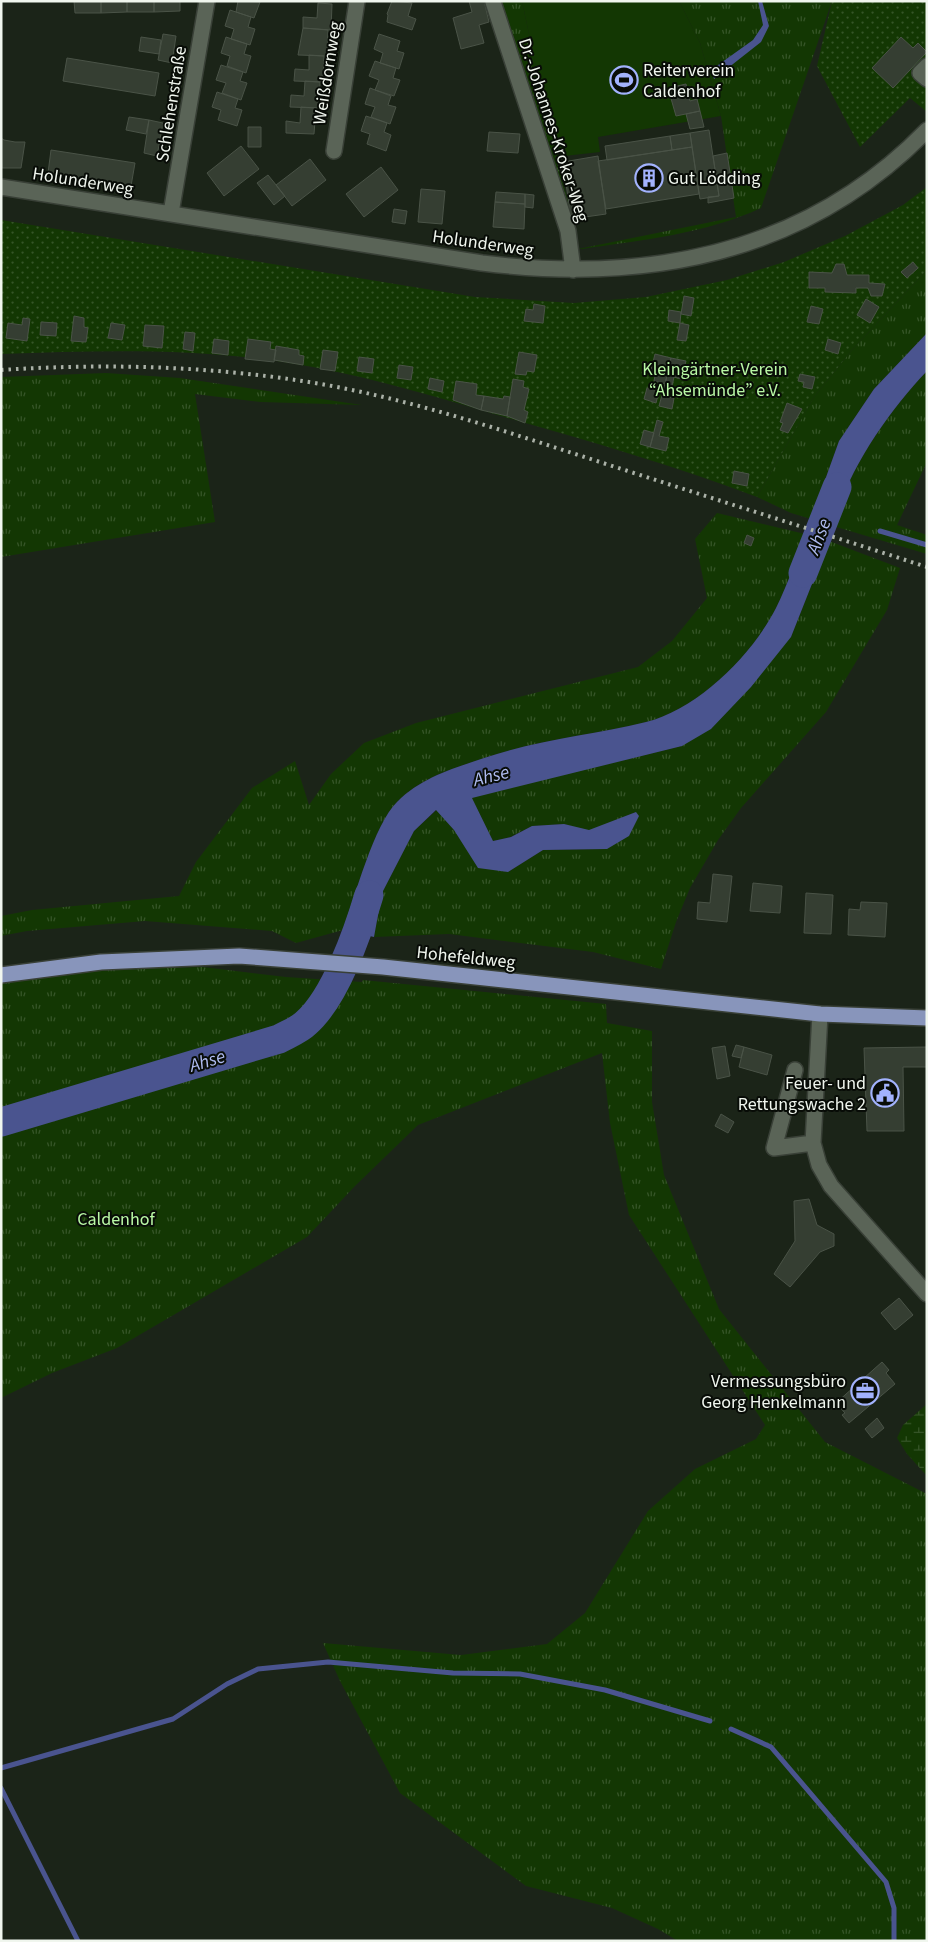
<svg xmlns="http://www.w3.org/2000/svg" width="928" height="1942" font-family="'Source Sans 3',sans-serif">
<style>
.grass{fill:url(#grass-tufts)}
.wetland{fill:url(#wetland-marsh)}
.garden{fill:url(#garden-dots)}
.pitch{fill:#133703}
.water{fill:#4a548f}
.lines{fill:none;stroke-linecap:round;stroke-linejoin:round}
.stream{stroke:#4a548f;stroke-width:5}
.river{stroke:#4a548f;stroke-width:29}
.building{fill:#353e32;stroke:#4a5347}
.minor-casing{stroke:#394037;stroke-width:18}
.major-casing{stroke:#394037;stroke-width:18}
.minor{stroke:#5a6457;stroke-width:15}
.major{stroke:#8895bb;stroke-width:15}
.rail{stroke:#abb2a8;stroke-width:4;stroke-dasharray:2.5 5;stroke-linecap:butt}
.labels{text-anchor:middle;stroke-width:4;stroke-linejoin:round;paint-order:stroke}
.poi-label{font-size:18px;fill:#f0f6ee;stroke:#080c07;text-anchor:start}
.street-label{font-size:18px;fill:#f0f6ee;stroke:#080c07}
.park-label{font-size:18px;fill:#b9f8a5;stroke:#080c07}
.water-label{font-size:19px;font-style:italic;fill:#afbbf0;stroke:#080c07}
</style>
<defs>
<pattern id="grass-tufts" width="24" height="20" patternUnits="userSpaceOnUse" patternTransform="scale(1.25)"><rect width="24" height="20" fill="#133703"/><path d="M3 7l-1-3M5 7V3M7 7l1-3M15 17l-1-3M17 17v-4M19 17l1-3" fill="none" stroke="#365528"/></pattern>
<pattern id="wetland-marsh" width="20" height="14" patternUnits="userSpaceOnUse" patternTransform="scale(1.25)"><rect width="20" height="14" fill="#133703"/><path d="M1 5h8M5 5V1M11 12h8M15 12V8" fill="none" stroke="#365528"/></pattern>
<pattern id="garden-dots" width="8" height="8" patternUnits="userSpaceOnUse" patternTransform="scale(1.25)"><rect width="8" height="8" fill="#133703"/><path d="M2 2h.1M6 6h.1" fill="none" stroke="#365528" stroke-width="1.8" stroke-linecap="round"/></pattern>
</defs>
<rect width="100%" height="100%" fill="#1b2418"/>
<!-- grass -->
<path class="grass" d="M496,1H522L555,157L574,220L578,249L736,217L721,116L700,43L679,1H832L761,208C705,234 642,240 582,249H578Z
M927,270V333L874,389L839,441L811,519L791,513L757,497L814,397L852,350Z
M927,371V462L897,525L927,535V554L833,526C847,471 888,412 927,371Z
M106,373L180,378L362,405L261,402L195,394L215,522L1,557V377Z
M717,513L805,534C796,559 788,584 776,608C752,655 698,709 646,722C592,735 537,740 484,758C452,769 421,777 397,802C374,824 355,897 343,930L296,943L272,931L145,921L27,931L1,936V916L32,910L179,896L196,862L252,788L295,761L309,805L331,774L364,743L416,723L638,667L672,641L707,598L695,539Z
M829,541L900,568L887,610L826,712L741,808L718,840L690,888L676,922L661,969L593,952L449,934L374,937L382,893L414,831L437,810L454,830L508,872L543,850L607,849L636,812L589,831L564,824L532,826L510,837L493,841L471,797L682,746L791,637Z
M203,967L286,977L362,982L363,980L606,1004L607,1023L652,1031V1102L664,1175L719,1309L825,1442L927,1494V1941H678L658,1929L612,1908L526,1886L400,1793L340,1681L323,1643L461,1655L547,1644L585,1613L648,1511L695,1469L756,1439L765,1425L629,1215L610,1123L602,1053L418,1125L355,1186L307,1237L117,1348L52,1373L1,1398V983L74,970Z"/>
<!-- wetland -->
<path class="wetland" d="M927,1404V1476L907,1454L897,1438L903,1425Z"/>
<!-- garden -->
<path class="garden" d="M832,1H927V112L910,98L860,147L817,66Z
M927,187V270L852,350L814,397L757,497C676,466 592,442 508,418C430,395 351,371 270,360C180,348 91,351 1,354V220L475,297L574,303L646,297L727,280L784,262L845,236L903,205Z"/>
<!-- pitch -->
<path class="pitch" d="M522,1H679L700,43L721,116L598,137L600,152L555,157Z"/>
<!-- water -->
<path class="water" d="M758,1H762L769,26L761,42L714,79L711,70L753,40L763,25Z
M927,333V371C888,412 847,471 833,526L811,519L839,441L874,389Z
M805,534L829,541L791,637L751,687L711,729L682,746L472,798L493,841L511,837L532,826L564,824L589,830L636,812L639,816L629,836L607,849L543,850L508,872L478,868L454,830L436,810L414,831L382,893L374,937L343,930C355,897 374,824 397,802C422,777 452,769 484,758C537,740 592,735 646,722C698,709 752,655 776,608C788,584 796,559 805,534Z"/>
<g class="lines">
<!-- stream -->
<path class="stream" d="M880,531L927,545
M731,1729L771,1747L886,1882L894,1908V1941
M1,1768L173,1719L227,1684L258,1669L328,1662L453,1673L520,1674L605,1690L710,1721
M1,1788L78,1941"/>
<!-- river -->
<path class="river" d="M803,573L837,487
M1,1122L279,1039C288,1034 299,1030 306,1023C335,998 358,932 369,895"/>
</g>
<!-- building -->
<path class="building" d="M74,1H101V13H75Z
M101,1H127V12L101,13Z
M127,1H154V12H127Z
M154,1H180V11L154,12Z
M238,1L260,2L254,18L236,12Z
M392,1L412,3L408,16L416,19L412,30L387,22L388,15L387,14Z
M469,1H484L489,22L479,25L484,43L461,49L453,18L472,12Z
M318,3L332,4L331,30L303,28V17L317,18Z
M230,10L251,17L248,27L255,29L250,45L231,39L234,29L225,26Z
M303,28L328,30L327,56L298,55Z
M163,34L176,36L172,63L158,60Z
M379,34L400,41L397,51L404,53L399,69L380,63L383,53L374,49Z
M141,37L161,40L159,54L139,51Z
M226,37L247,44L244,54L251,56L246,73L227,66L230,56L221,53Z
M901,37L913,48L918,43L927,52L893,88L872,68Z
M309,55L324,56L323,82L294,81L295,69L309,70Z
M67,58L159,73L155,96L63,81Z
M375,61L396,68L393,78L400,80L394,96L375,90L379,80L369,76Z
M221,65L243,72L240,81L247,83L241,100L222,93L226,83L216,80Z
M305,81L320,82L319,108L290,107L291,95L304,96Z
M686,84L690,101L697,99L700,111L676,116L668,88Z
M370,88L391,96L388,105L396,107L390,124L371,117L375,107L365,104Z
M217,92L238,99L235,108L242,110L237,126L218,120L221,110L212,107Z
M301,107L316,108L314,134L286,133V121L300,123Z
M700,111L704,127L690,129L686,114Z
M366,116L387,123L384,132L391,135L386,151L367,144L370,134L361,131Z
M129,117L149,120L146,134L126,130Z
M149,120L163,123L157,156L144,153Z
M248,127H261V147H248Z
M709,130L719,196L700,199L690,133Z
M489,132L520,134L518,153L487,151Z
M690,133L692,147L672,150L670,136Z
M670,136L672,150L607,160L605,146Z
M1,138L4,140L15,142H25L21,168H2Z
M241,146L259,169L224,196L207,173Z
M692,147L699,194L606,209L598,161Z
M51,150L135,163L131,186L48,173Z
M727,153L734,198L708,203V197L719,196L713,156Z
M598,156L606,214L571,219L563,162Z
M310,159L326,180L292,206L276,185Z
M381,167L398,190L364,217L346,194Z
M268,175L285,196L274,205L257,183Z
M421,189L445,191L442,224L418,222Z
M496,192L525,194V204L495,202Z
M525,194L534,195L533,208L525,207Z
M495,202L525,204L524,229L493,227Z
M394,209L407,211L405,224L392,222Z
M913,262L918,268L907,278L901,272Z
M836,264H844L847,275H869V283L885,284L882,296H871L868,288H856V293L825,292V288H809V272L832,273Z
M684,296L694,298L691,316L681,314Z
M866,299L879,307L870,323L857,315Z
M534,304L545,306L543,323L524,321L526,309L533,310Z
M811,306L823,309L819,324L807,322Z
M669,310L681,312L680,323L668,321Z
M74,316L84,318V327L88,328L86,342L71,341Z
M23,318L30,319L27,341L6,338L8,323L22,325Z
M41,322L57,323L56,336L40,335Z
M111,323L125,325L122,340L108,338Z
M680,323L689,325L686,341L677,340Z
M145,325L164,326L162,348L143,346Z
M185,332L195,333L193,351L183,349Z
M214,339L229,341L228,355L212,353Z
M248,339L271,342L270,349L276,350L274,362L245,359Z
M828,339L841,343L838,354L825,350Z
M276,346L299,350V355L304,356L303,365L274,360Z
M323,350L338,352L335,371L320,369Z
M519,352L537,355L534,372L527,371L526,375L515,374Z
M655,354L671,358L665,384L654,381L655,376L650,374Z
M359,357L374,359L372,373L357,371Z
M671,358L686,361L681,379L674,377L672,386L665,384Z
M399,365L413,367L411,380L397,378Z
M800,374L815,377L812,389L803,387L804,382L798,381Z
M430,378L444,381L442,392L428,389Z
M513,379L524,381L523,387L529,389L524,410L528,412L525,423L507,416Z
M456,381L477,384L476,395L484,396L481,410L453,400Z
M665,384L672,386L669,397L674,398L672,409L659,406Z
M647,388L659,391L656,403L644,399Z
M484,396L503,399L504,396L510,397L507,416L481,410Z
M787,403L802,409L788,433L780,430L783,423L780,422Z
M657,420L663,422L659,436L669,438L666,451L650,447Z
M644,430L654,433L650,447L640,444Z
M734,471L749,474L747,486L732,483Z
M747,535L754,538L751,546L744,543Z
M713,874L732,876L727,922L697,919L698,902L710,903Z
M753,883L782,886L780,913L750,911Z
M806,893L833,895L831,934L804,933Z
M861,902L887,903L885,937L848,935L849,909L860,910Z
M736,1045L744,1047L741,1058L732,1056Z
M725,1046L730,1076L717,1079L712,1048Z
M744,1047L772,1055L767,1075L739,1067Z
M927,1047V1067H903L904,1131H867L864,1048Z
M721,1114L734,1122L728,1133L715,1126Z
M809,1199L817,1225L834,1234V1246L820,1252L790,1287L774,1274L795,1241L794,1201Z
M899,1298L913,1315L895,1330L881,1313Z
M882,1362L889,1370L886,1373L895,1384L849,1423L842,1415L845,1413L836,1403Z
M877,1418L884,1428L872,1438L865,1429Z"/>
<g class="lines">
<!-- minor casing -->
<g class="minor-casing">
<path id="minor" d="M493,2L568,231L573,270
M927,66L920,73L927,79
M334,151L357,1
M1,187L482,263C649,284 806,254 927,130
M171,213L207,1
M820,1014L813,1143L819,1165L831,1186L927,1294
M795,1070L774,1148L813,1143"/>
</g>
<!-- major casing -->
<g class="major-casing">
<path id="major" d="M1,975L101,962L239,956L383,967L820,1014L927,1018"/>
</g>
<!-- minor -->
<use href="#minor" class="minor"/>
<!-- major -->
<use href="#major" class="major"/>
<!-- rail -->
<path class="rail" d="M1,370C108,363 215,366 321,384C418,401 510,433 603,463C711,498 819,532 927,567"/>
</g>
<!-- icons -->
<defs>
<g id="stadium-ring" transform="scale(1.4375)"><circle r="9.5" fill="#080c07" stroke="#a2b2fd" stroke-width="1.5"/><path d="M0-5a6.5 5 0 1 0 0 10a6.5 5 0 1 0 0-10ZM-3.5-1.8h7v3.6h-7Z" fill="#a2b2fd"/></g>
<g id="building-ring" transform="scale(1.4375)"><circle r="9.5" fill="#080c07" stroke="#a2b2fd" stroke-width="1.5"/><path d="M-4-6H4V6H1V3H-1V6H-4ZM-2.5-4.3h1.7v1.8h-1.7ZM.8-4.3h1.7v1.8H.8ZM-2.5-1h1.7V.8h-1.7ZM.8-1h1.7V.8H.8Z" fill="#a2b2fd"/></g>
<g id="civic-ring" transform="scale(1.4375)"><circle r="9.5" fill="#080c07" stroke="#a2b2fd" stroke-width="1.5"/><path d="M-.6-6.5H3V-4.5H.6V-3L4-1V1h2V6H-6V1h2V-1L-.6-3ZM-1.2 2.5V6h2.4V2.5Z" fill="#a2b2fd"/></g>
<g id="office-ring" transform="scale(1.4375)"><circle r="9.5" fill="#080c07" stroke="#a2b2fd" stroke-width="1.5"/><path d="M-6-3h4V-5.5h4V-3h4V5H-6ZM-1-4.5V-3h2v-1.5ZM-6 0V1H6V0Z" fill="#a2b2fd"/></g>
</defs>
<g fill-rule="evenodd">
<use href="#stadium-ring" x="624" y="80"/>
<use href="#building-ring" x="649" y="178"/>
<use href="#civic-ring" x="885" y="1093"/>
<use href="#office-ring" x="865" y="1391"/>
</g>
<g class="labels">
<!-- poi labels -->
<g class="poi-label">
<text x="643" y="76">Reiterverein<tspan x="643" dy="21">Caldenhof</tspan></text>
<text x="668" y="184">Gut Lödding</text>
<text x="866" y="1089" text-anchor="end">Feuer- und<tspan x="866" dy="21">Rettungswache 2</tspan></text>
<text x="846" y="1387" text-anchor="end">Vermessungsbüro<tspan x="846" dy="21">Georg Henkelmann</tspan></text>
</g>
<!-- street labels -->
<g class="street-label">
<text transform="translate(327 73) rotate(-81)" y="6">Weißdornweg</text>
<text transform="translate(171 104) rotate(-81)" y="6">Schlehenstraße</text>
<text transform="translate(554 130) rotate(72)" y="6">Dr.-Johannes-Kroker-Weg</text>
<text transform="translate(83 181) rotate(9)" y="6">Holunderweg</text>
<text transform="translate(483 243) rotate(8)" y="6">Holunderweg</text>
<text transform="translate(466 957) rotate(6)" y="6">Hohefeldweg</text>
</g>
<!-- park labels -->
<g class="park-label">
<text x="715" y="375">Kleingärtner-Verein<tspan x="715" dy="21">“Ahsemünde” e.V.</tspan></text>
<text x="116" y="1225">Caldenhof</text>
</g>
<!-- water labels -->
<g class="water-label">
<text transform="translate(818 536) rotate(-69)" y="7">Ahse</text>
<text transform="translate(491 775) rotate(-14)" y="7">Ahse</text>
<text transform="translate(207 1060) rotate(-17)" y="7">Ahse</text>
</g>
</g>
<!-- border -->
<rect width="928" height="1942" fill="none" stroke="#f0f6ee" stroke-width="5"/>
</svg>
